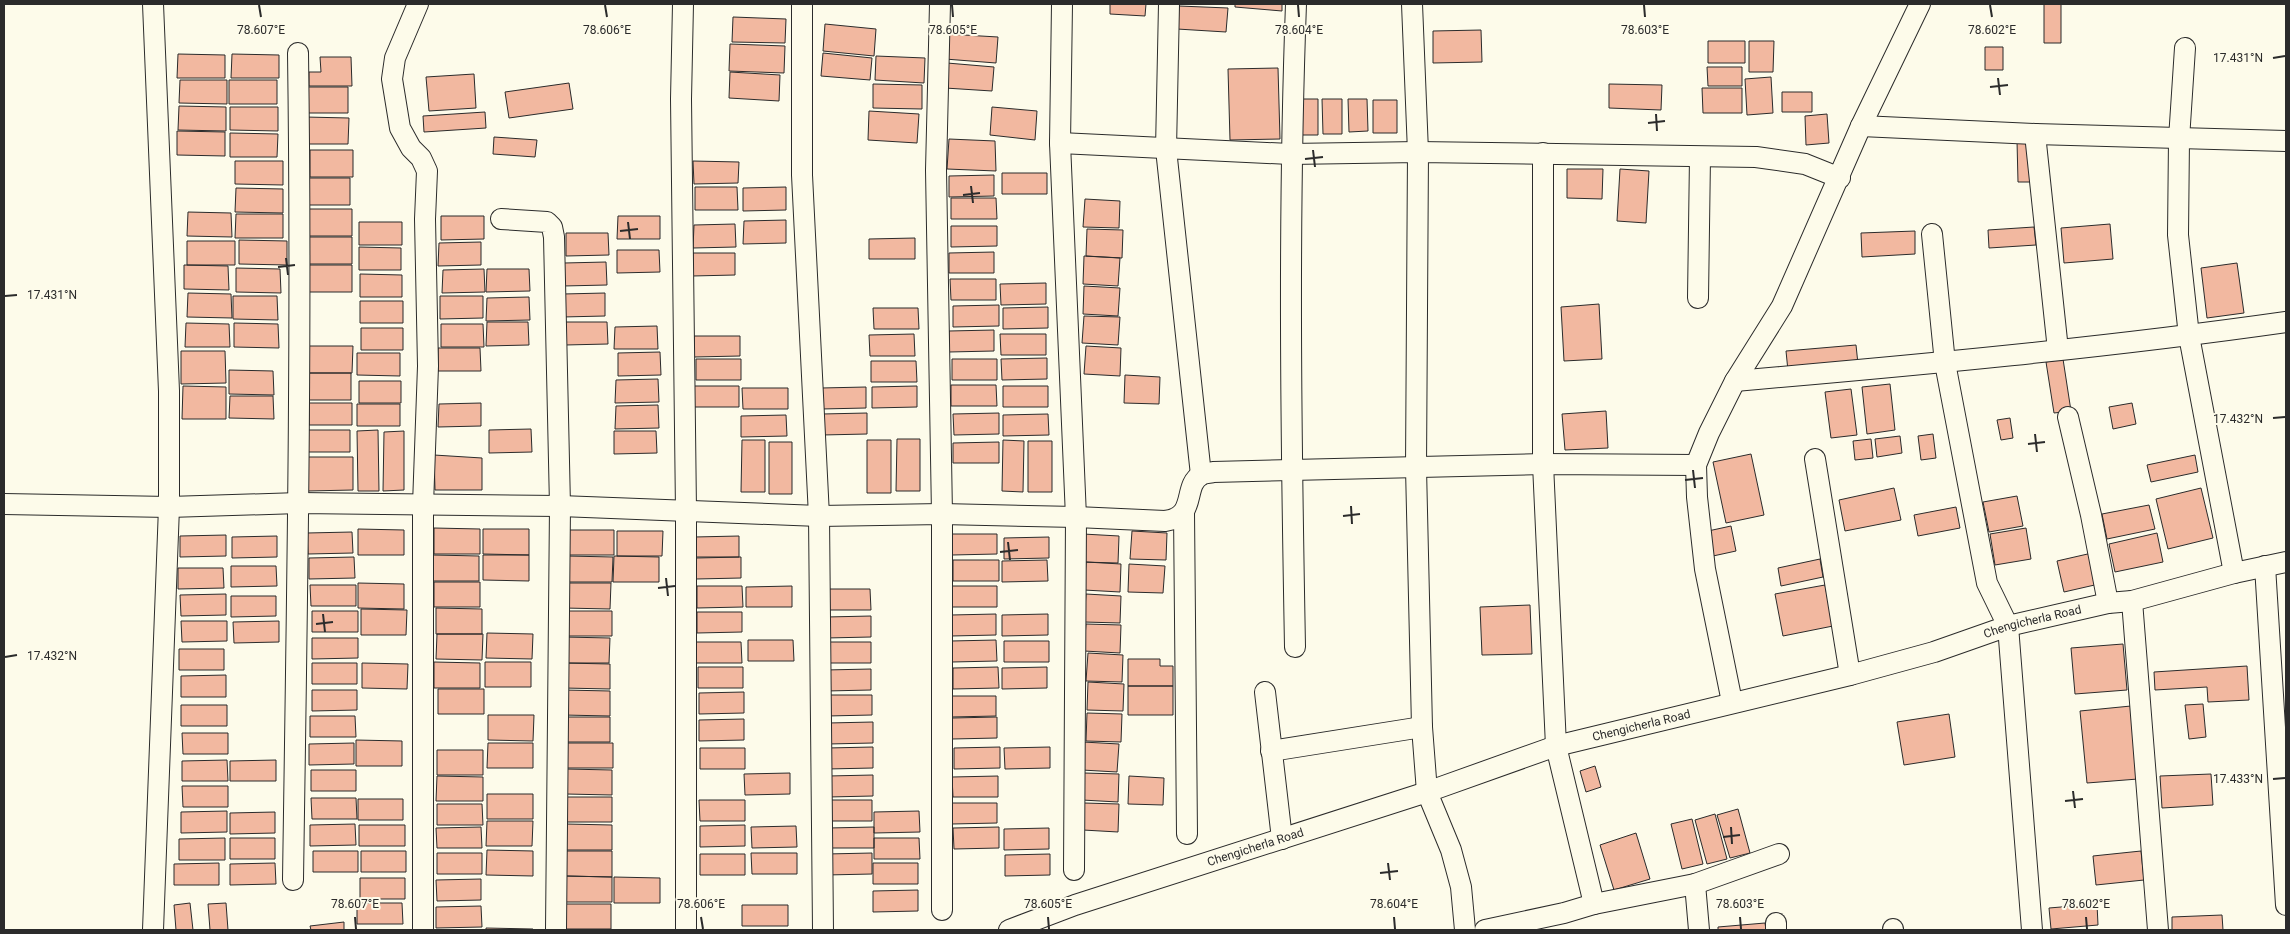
<svg xmlns="http://www.w3.org/2000/svg" width="2290" height="934" font-family="Roboto,sans-serif">
<style>
.building{fill:#f2b8a0;stroke:#2b2b2b}
.lines{fill:none;stroke-linecap:round;stroke-linejoin:round}
.minor-casing{stroke:#2b2b2b;stroke-width:22}
.minor{stroke:#fdfbea;stroke-width:20}
.ticks{fill:none;stroke:#2b2b2b;stroke-width:2}
.labels{text-anchor:middle;stroke-width:4;stroke-linejoin:round;paint-order:stroke}
.street-label{font-size:12px;fill:#2b2b2b;stroke:#fdfbea}
.ticks-label{font-size:12px;text-anchor:middle;fill:#2b2b2b;stroke:#fdfbea;stroke-width:4;stroke-linejoin:round;paint-order:stroke}
</style>
<rect width="100%" height="100%" fill="#fdfbea"/>
<!-- building -->
<path class="building" d="M1110,4H1146L1145,16L1110,14Z
M1235,4H1282V11L1235,7Z
M2044,4H2061V43H2044Z
M1179,6L1228,8L1226,32L1177,29Z
M733,17L786,19L785,43L732,42Z
M825,24L876,29L874,56L823,51Z
M1481,30L1482,62L1433,63V31Z
M947,34L998,37L996,63L945,59Z
M1708,41H1745V63H1708Z
M1749,41H1774L1773,72H1749Z
M730,44L785,46L784,73L729,71Z
M1985,47H2003V70H1985Z
M823,53L872,58L870,80L821,76Z
M178,54L225,55V78H177Z
M232,54L279,55V78H231Z
M876,56L925,58L924,83L875,80Z
M320,57H351L352,86H309V72H321Z
M947,63L994,67L992,91L945,88Z
M1707,67H1742V86H1708Z
M1278,68L1280,139L1230,140L1228,69Z
M730,72L780,75L779,101L729,98Z
M474,74L476,108L429,111L426,77Z
M1771,77L1773,113L1747,115L1745,79Z
M180,80H227V104L179,103Z
M229,80H277V104H229Z
M569,83L573,109L509,118L505,92Z
M873,84L922,85V109L873,108Z
M1609,84L1662,85L1661,110L1609,108Z
M305,87H348V113H305Z
M1702,88H1742V113H1703Z
M1782,92H1812V112H1782Z
M1299,99H1318V135H1298Z
M1322,99H1342V134H1323Z
M1348,99H1367L1368,131L1349,132Z
M1373,100H1397V133H1373Z
M179,106L226,107V131L178,130Z
M230,107H278V131L230,130Z
M992,107L1037,111L1035,140L990,135Z
M869,111L919,114L917,143L868,140Z
M485,112L486,128L424,132L423,116Z
M1827,114L1829,143L1806,145L1805,116Z
M305,117L349,118L348,144H305Z
M177,131L225,132V156L177,155Z
M230,133L278,134L277,157H230Z
M494,137L537,140L535,157L493,154Z
M949,139L995,141L996,171L947,169Z
M2017,141H2034V182H2018Z
M310,150H353V177H310Z
M235,161H283V185L235,184Z
M693,161L739,162L738,183L694,184Z
M1567,169H1603L1602,199L1567,198Z
M1620,169L1649,171L1646,223L1617,221Z
M1002,173H1047V194H1002Z
M994,175V196L949,197V176Z
M307,178H350V205H306Z
M695,187H737L738,210H695Z
M786,187V210L743,211V188Z
M236,188L283,189V213L235,212Z
M951,198H996L997,219H951Z
M1085,199L1120,201L1119,228L1083,227Z
M309,209H352V236H309Z
M188,212L231,213L232,237L187,236Z
M236,214H283V238H235Z
M441,216H484V239L441,240Z
M618,216H660V239H617Z
M786,220V243L743,244L744,221Z
M359,222H402V245H359Z
M735,224L736,247L693,248L694,225Z
M2110,224L2113,259L2064,263L2061,228Z
M951,226H997V246L951,247Z
M2034,227L2036,245L1989,248L1988,230Z
M1087,229L1123,230L1122,258L1086,256Z
M1915,231V254L1862,257L1861,233Z
M566,233H608L609,255L566,256Z
M309,237H352V264H309Z
M915,238V259H869V239Z
M239,240L287,241V265L239,264Z
M187,241H235V265H187Z
M481,242V265L438,266L439,243Z
M359,247L401,248V270H359Z
M617,250H659L660,272L617,273Z
M994,252V273H949V253Z
M693,253H735V275L692,276Z
M1084,256L1120,258L1118,286L1083,284Z
M606,262L607,285L563,286L564,263Z
M2237,263L2244,313L2207,318L2201,268Z
M184,265L228,266L229,290L184,289Z
M309,265H352V292H308Z
M236,268L280,269L281,293L236,292Z
M484,269L485,292L442,293L443,270Z
M487,269H529L530,291L486,292Z
M360,274L402,275V297H360Z
M950,279H996V300H951Z
M1046,283V304L1001,305L1000,284Z
M1084,286L1120,288L1118,316L1083,314Z
M188,293L231,294L232,318L187,317Z
M605,293V316L562,317L563,294Z
M233,296H277L278,320L233,319Z
M440,296H483V318L440,319Z
M529,297L530,320L486,321L487,298Z
M360,301H403V323H360Z
M1599,304L1602,359L1564,361L1561,307Z
M999,305V326L953,327V306Z
M1048,307V328L1003,329V308Z
M873,308H918L919,329H874Z
M1084,316L1120,317L1118,345L1082,343Z
M487,322H528L529,345L486,346Z
M565,322H607L608,344L565,345Z
M186,323L229,324L230,347H185Z
M234,323L278,324L279,348L234,347Z
M441,324H483L484,347H441Z
M657,326L658,349H614L615,327Z
M361,328H403V350H361Z
M994,330V351L949,352V331Z
M914,334L915,356H870L869,335Z
M1000,334H1046V355H1001Z
M694,336H740V356L694,357Z
M1856,345L1858,364L1788,371L1786,351Z
M309,346H353L352,373H309Z
M1086,346L1121,348L1120,376L1084,374Z
M438,348H480L481,371H438Z
M181,351H225L226,383L181,384Z
M660,352L661,375L618,376V353Z
M357,353H400V376L357,375Z
M1047,358V379L1002,380L1001,359Z
M696,359H741V380H696Z
M952,359H997V380H952Z
M2063,359L2071,411L2054,413L2046,362Z
M871,361H916L917,382H871Z
M229,370L273,371L274,395L229,394Z
M308,373H351V400H308Z
M1125,375L1160,377L1159,404L1124,403Z
M658,379L659,402L615,403L616,380Z
M359,381H401V403H359Z
M1890,384L1895,430L1867,434L1862,387Z
M951,385H996L997,406H951Z
M183,386L226,387V419H182Z
M694,386H739V407H694Z
M917,386V407L872,408V387Z
M1003,386H1048V407H1003Z
M866,387V408L821,409V388Z
M742,388H788V409H743Z
M1851,389L1857,435L1831,438L1825,392Z
M230,396H273L274,419L229,418Z
M309,403H352V425H309Z
M481,403V426L438,427L439,404Z
M2132,403L2136,424L2113,429L2109,407Z
M357,404H400V426H357Z
M658,405L659,428L615,429L616,406Z
M1606,411L1608,448L1565,450L1562,414Z
M867,413V434L822,435V414Z
M999,413V434L954,435L953,414Z
M1048,414L1049,435L1003,436V415Z
M786,415L787,436L741,437V416Z
M2010,418L2013,438L2001,440L1997,420Z
M531,429L532,452L489,453V430Z
M307,430H350V452H307Z
M378,430L379,491H358L357,431Z
M404,431V490L383,491L384,432Z
M614,431H656L657,453L614,454Z
M1933,434L1936,458L1921,460L1918,436Z
M1900,436L1902,453L1877,457L1875,439Z
M897,439H920V491H896Z
M1871,439L1873,458L1855,460L1853,441Z
M742,440H765V492H741Z
M867,440H891V493H867Z
M1003,440L1024,441L1023,492L1002,491Z
M1028,441H1052V492H1028Z
M769,442H792V494H769Z
M999,442V463H953V443Z
M1751,454L1764,515L1726,523L1713,462Z
M434,455L482,458V490H435Z
M2195,455L2198,472L2151,482L2147,465Z
M308,457H353V490L308,491Z
M1894,488L1901,520L1845,531L1839,500Z
M2201,488L2213,538L2168,549L2156,499Z
M2017,496L2023,526L1989,532L1983,502Z
M2149,505L2155,529L2107,539L2102,514Z
M1956,507L1960,528L1918,536L1914,515Z
M1731,526L1736,551L1713,556L1708,531Z
M434,528L480,529V554H434Z
M2026,528L2031,559L1995,565L1990,534Z
M358,529L404,530V555H358Z
M483,529H529V555L483,554Z
M568,530H614V555H568Z
M617,531H663L662,556H617Z
M1132,531L1167,533L1166,560L1130,559Z
M352,532L353,553L308,554L307,533Z
M2157,533L2163,562L2115,572L2109,544Z
M952,534H997V554L952,555Z
M1083,534L1119,536L1118,563L1082,562Z
M226,535V556L180,557V536Z
M277,536V557L232,558V537Z
M739,536V557H694V537Z
M1049,537V558L1004,559V538Z
M2092,553L2099,584L2064,592L2057,561Z
M433,555L479,556V581H433Z
M483,555H529V581L483,580Z
M567,556L613,557L612,582H566Z
M614,556L659,557V582H613Z
M354,557L355,578L309,579V558Z
M741,557V578L696,579V558Z
M1820,559L1823,577L1781,586L1778,568Z
M953,560H999V581H953Z
M1047,560L1048,581L1002,582V561Z
M1086,562L1121,564L1120,592L1084,590Z
M1129,564L1165,566L1163,593L1128,592Z
M231,566H276L277,586L231,587Z
M178,568H223L224,588L178,589Z
M434,582H480V607H434Z
M358,583L404,584V609L358,608Z
M565,583H611L610,609L564,608Z
M310,585H356V606H311Z
M1825,585L1833,626L1783,636L1775,594Z
M697,586H742L743,607L697,608Z
M792,586V607H746V587Z
M952,586H997V607H952Z
M825,589H870L871,610H826Z
M226,594V615L181,616L180,595Z
M1086,594L1121,596L1120,623L1084,622Z
M231,596H276V616L231,617Z
M1530,605L1532,654L1482,655L1480,607Z
M436,608L482,609V634H436Z
M361,609L407,610L406,635H361Z
M312,611H358V632H312Z
M566,611H612V636H566Z
M697,612H742V632L697,633Z
M996,614V635L951,636V615Z
M1048,614V635L1002,636V615Z
M871,616V637L826,638V617Z
M181,621H227V641L182,642Z
M279,621V642L234,643L233,622Z
M1086,624L1121,625L1120,653L1084,651Z
M487,633L533,634L532,659L486,658Z
M437,634H483L482,660L436,659Z
M564,637L610,638L609,663H563Z
M312,638H358V658L312,659Z
M748,640H793L794,661H748Z
M996,640L997,661L952,662L951,641Z
M1004,641H1049V662H1004Z
M696,642H741L742,663H696Z
M826,642H871V663H826Z
M2123,644L2127,690L2075,694L2071,648Z
M179,649H224V670H179Z
M1088,653L1123,655L1122,682L1086,681Z
M1128,659H1160V666H1173V686H1128Z
M434,662L480,663V688H434Z
M485,662H531V687H485Z
M312,663H357V684H312Z
M362,663L408,664L407,689L362,688Z
M564,663L610,664V689L564,688Z
M2247,666L2249,700L2208,702L2207,687L2155,690L2154,672Z
M698,667H743V688H698Z
M998,667L999,688L953,689V668Z
M1047,667V688L1002,689V668Z
M871,669V690L826,691L825,670Z
M226,675V697H181V676Z
M1088,682L1124,684L1123,711L1087,710Z
M1128,686H1173V715H1128Z
M438,689H484V714H438Z
M312,690H357V710L312,711Z
M564,690L610,691V716L563,715Z
M744,692V713L699,714V693Z
M827,695H872V715L827,716Z
M951,696H996V716L951,717Z
M2203,704L2206,737L2189,739L2185,705Z
M181,705H227V726H181Z
M2131,706L2138,779L2087,783L2080,711Z
M1087,713L1122,714L1121,742L1086,741Z
M1949,714L1955,757L1904,765L1897,722Z
M488,715H534L533,741L488,740Z
M310,716H355L356,737H310Z
M564,717H610V742H564Z
M997,717V738L952,739V718Z
M744,719V740L699,741V720Z
M873,722V743L828,744V723Z
M182,733H228V754H183Z
M356,740L402,741V766H356Z
M1083,742L1119,744L1117,772L1082,770Z
M354,743V764L309,765V744Z
M488,743H533V768H487Z
M567,743H613V768H567Z
M873,747V768L827,769V748Z
M1000,747V768L954,769V748Z
M1050,747V768L1005,769L1004,748Z
M700,748H745V769H700Z
M437,750H483V775H437Z
M227,760L228,781H182V761Z
M276,760V781H230V761Z
M1595,766L1601,787L1586,792L1580,771Z
M566,769L612,770V795L566,794Z
M311,770H356V791H311Z
M790,773V794L745,795L744,774Z
M1084,773L1119,774L1118,802L1082,800Z
M2211,774L2213,805L2162,808L2160,776Z
M873,775V796L828,797V776Z
M437,776L483,777V801H436Z
M998,776V797H953L952,777Z
M1129,776L1164,778L1163,805L1128,804Z
M182,786H228V807H183Z
M487,794H533V819H487Z
M566,797H612V822H566Z
M311,798H356L357,819H312Z
M358,799H403V820H358Z
M699,800H745V821H700Z
M827,800H872V821H827Z
M952,803H997V823L952,824Z
M1084,803L1119,804L1118,832L1083,830Z
M437,804H482L483,825H437Z
M1738,809L1750,853L1730,858L1717,815Z
M227,811V832L181,833V812Z
M919,811L920,832L874,833V812Z
M275,812V833L230,834V813Z
M1715,814L1727,859L1707,864L1695,820Z
M1692,819L1703,864L1682,869L1671,824Z
M487,821H533L532,846H486Z
M355,824L356,845L310,846V825Z
M566,824L612,825V850H566Z
M359,825H405V846H359Z
M745,825V846L700,847V826Z
M796,826L797,847L752,848L751,827Z
M481,827L482,848H437L436,828Z
M874,827V848H828V828Z
M999,827V848L954,849L953,828Z
M1049,828V849L1004,850V829Z
M1636,833L1650,879L1614,890L1600,845Z
M225,838V860H179V839Z
M230,838H275V859H230Z
M874,838H919L920,859H874Z
M487,850L533,851V876L486,875Z
M313,851H358V872H313Z
M361,851H406V872H361Z
M566,851H612V877L566,876Z
M2141,851L2144,880L2096,885L2093,856Z
M437,853H482V874H437Z
M751,853H797V874H752Z
M872,853V874L826,875V854Z
M700,854H745V875H700Z
M1050,854V875L1005,876V855Z
M219,863V885H174V864Z
M275,863L276,884L230,885V864Z
M873,863H918V884H873Z
M566,876L612,877V902H565Z
M614,877L660,878V903H614Z
M360,878H405V899H360Z
M481,879V900L437,901L436,880Z
M918,890V911L873,912V891Z
M190,903L193,930H176L174,905Z
M226,903L228,930H210L208,904Z
M357,903H402L403,924H357Z
M565,904H611V929H565Z
M2097,904L2098,925L2051,929L2049,908Z
M742,905H788V926H742Z
M481,906L482,927L436,928V907Z
M2222,915L2223,930H2172V917Z
M344,922V930H311L310,926Z
M1765,923L1766,930H1718V927Z
M486,928L533,929V930H486Z"/>
<g class="lines">
<!-- minor casing -->
<g class="minor-casing">
<g id="minor">
<path d="M418,4L395,58L392,79L400,128L411,148L421,158L427,171L425,219L428,366L423,505V930"/>
<path d="M683,4L681,99L686,511V930"/>
<path d="M802,4V175L819,516L823,930"/>
<path d="M940,4L936,170L942,514V910"/>
<path d="M1062,4L1060,143L1076,517L1074,870"/>
<path d="M1169,4L1166,149L1201,475"/>
<path d="M1412,4L1418,152L1416,468L1422,727L1427,792L1451,850L1461,887L1465,930"/>
<path d="M2185,48L2179,139L2178,235L2189,336L2234,573"/>
<path d="M1861,126L2035,134L2286,141"/>
<path d="M2035,134L2058,350"/>
<path d="M1060,143L1290,154L1418,152L1756,157L1805,164L1840,178"/>
<path d="M1543,153V464L1556,746L1594,904"/>
<path d="M501,219L547,222L552,227L554,237L560,506L556,930"/>
<path d="M1932,234L1945,363L1987,583L2008,626L2032,930"/>
<path d="M1698,298L1700,157"/>
<path d="M1735,381C1919,365 2103,348 2286,322"/>
<path d="M2068,417L2091,515L2108,603"/>
<path d="M1815,459L1850,675"/>
<path d="M4,504L169,507L299,503L560,506L819,516L942,514L1076,517L1165,521C1198,517 1182,486 1201,475C1204,473 1210,473 1213,472L1543,464L1696,465"/>
<path d="M1184,512L1187,834"/>
<path d="M2265,566L2286,905"/>
<path d="M2132,601L2158,930"/>
<path d="M1295,647C1291,433 1288,218 1296,4"/>
<path d="M1265,692L1282,839"/>
<path d="M1732,702L1705,569L1697,497L1696,465L1709,433L1735,381L1782,306L1861,126L1920,4"/>
<path d="M1271,751L1422,727"/>
<path d="M293,880C297,605 302,329 298,53"/>
<path d="M1695,884L1699,930"/>
<path d="M1776,923V930"/>
<path d="M1893,929V930"/>
<path d="M153,930L169,507V391L153,4"/>
<path id="s1" d="M1009,930L1075,905L1427,792L1556,746L1850,675L1934,652L2008,626L2108,603L2132,601L2234,573L2286,562"/>
<path d="M1485,930L1564,913L1594,904L1695,884L1779,854"/>
</g>
</g>
<!-- minor -->
<use href="#minor" class="minor"/>
</g>
<!-- ticks -->
<path class="ticks" d="M259,5L261,17M605,5L607,17M952,5L953,17M1298,5L1299,17M1644,5L1645,17M1990,5L1992,17M2273,58L2285,56M1998,78L2000,95M1990,87L2008,85M1656,114L1657,131M1648,123L1665,121M1313,150L1315,167M1305,159L1323,157M971,186L973,203M963,195L980,193M628,222L630,239M620,231L638,229M286,258L288,275M278,267L295,265M5,296L17,295M2273,418L2285,417M2035,434L2037,452M2028,444L2045,442M1693,470L1695,488M1685,480L1703,478M1351,506L1352,524M1343,516L1360,514M1008,542L1010,560M1000,552L1018,550M666,578L668,596M658,588L675,586M323,614L325,632M316,624L333,622M5,657L17,655M2273,779L2285,778M2073,791L2075,808M2065,801L2083,799M1731,827L1732,844M1723,837L1740,835M1388,863L1390,880M1380,873L1398,871M355,917L356,929M701,917L703,929M1048,917L1049,929M1394,917L1395,929M1740,917L1741,929M2086,917L2087,929"/>
<g class="labels">
<!-- street labels -->
<g class="street-label">
<text dy="4" stroke="none"><textPath href="#s1" startOffset="1070">Chengicherla Road</textPath></text>
<text dy="4" stroke="none"><textPath href="#s1" startOffset="665">Chengicherla Road</textPath></text>
<text dy="4" stroke="none"><textPath href="#s1" startOffset="260">Chengicherla Road</textPath></text>
</g>
</g>
<g class="ticks-label">
<text x="261" y="34">78.607°E</text>
<text x="607" y="34">78.606°E</text>
<text x="953" y="34">78.605°E</text>
<text x="1299" y="34">78.604°E</text>
<text x="1645" y="34">78.603°E</text>
<text x="1992" y="34">78.602°E</text>
<text x="2238" y="62">17.431°N</text>
<text x="52" y="299">17.431°N</text>
<text x="2238" y="423">17.432°N</text>
<text x="52" y="660">17.432°N</text>
<text x="2238" y="783">17.433°N</text>
<text x="355" y="908">78.607°E</text>
<text x="701" y="908">78.606°E</text>
<text x="1048" y="908">78.605°E</text>
<text x="1394" y="908">78.604°E</text>
<text x="1740" y="908">78.603°E</text>
<text x="2086" y="908">78.602°E</text>
</g>
<!-- border -->
<rect width="2290" height="934" fill="none" stroke="#2b2b2b" stroke-width="10"/>
</svg>
